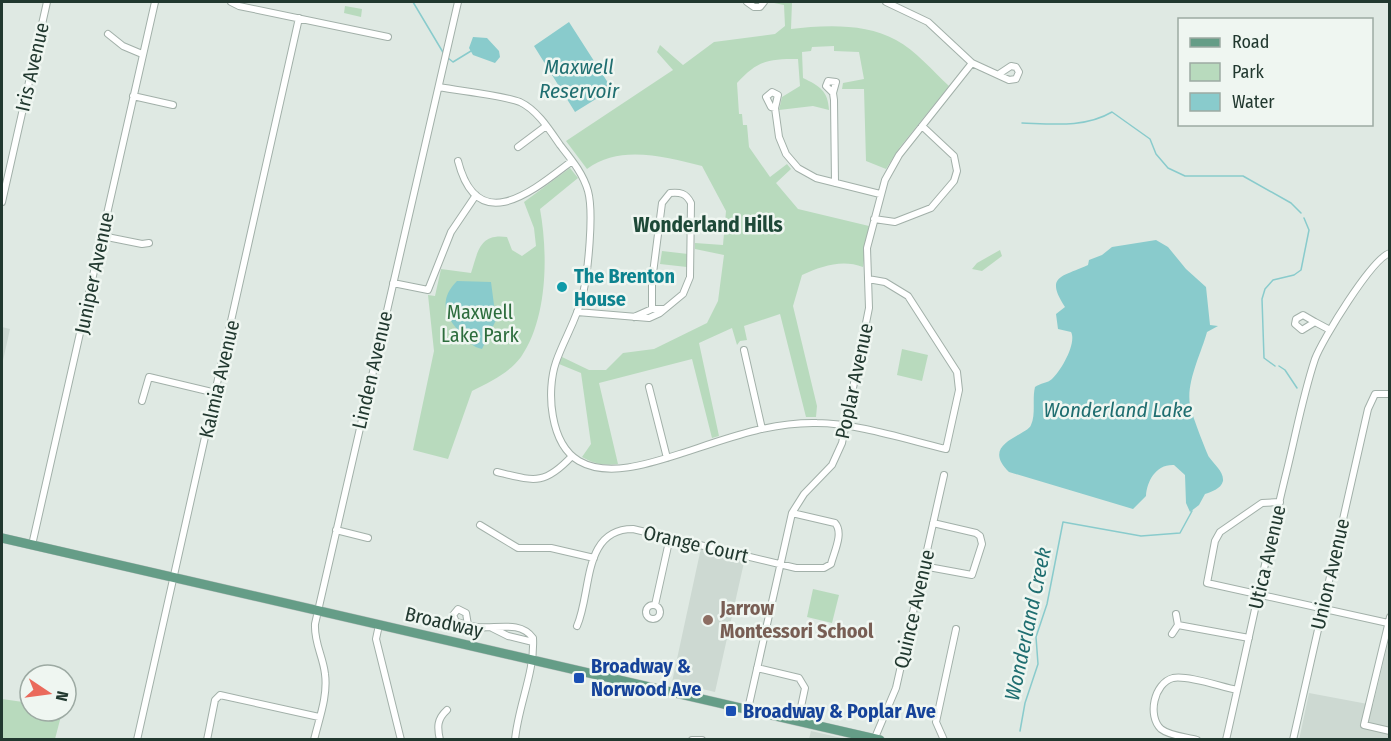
<svg xmlns="http://www.w3.org/2000/svg" width="1391" height="741" font-family="'Fira Sans Condensed',sans-serif">
<style>
.built{fill:#cdd9d2}
.green{fill:#b8dabd}
.water{fill:#89cbcc}
.lines{fill:none;stroke-linecap:round;stroke-linejoin:round}
.stream{stroke:#89cbcc;stroke-width:1.5}
.street-casing{stroke:#a2b0a9;stroke-width:8}
.primary-casing{stroke:#bcc3c1;stroke-width:10}
.street{stroke:#fff;stroke-width:6}
.primary{stroke:#659d87;stroke-width:9}
.culture-dot{fill:#0f9aa8;stroke:#eff6f1;stroke-width:2}
.education-dot{fill:#8d6e63;stroke:#eff6f1;stroke-width:2}
.transit-dot{fill:#1a4fb4;stroke:#eff6f1;stroke-width:2}
.labels{text-anchor:middle;stroke-width:5;stroke-linejoin:round;paint-order:stroke}
.street-label{font-size:20px;fill:#21382f;stroke:#eff6f1}
.culture-label{font-size:20px;font-weight:bold;fill:#0d838f;stroke:#eff6f1;text-anchor:start}
.park-label{font-size:20px;fill:#2d6d3d;stroke:#eff6f1}
.education-label{font-size:20px;font-weight:bold;fill:#785e54;stroke:#eff6f1;text-anchor:start}
.transit-label{font-size:20px;font-weight:bold;fill:#164399;stroke:#eff6f1;text-anchor:start}
.water-label{font-size:21px;font-style:italic;fill:#1f6e70;stroke:#eff6f1}
.neighbourhood-label{font-size:21px;font-weight:bold;fill:#1e4938;stroke:#eff6f1}
</style>
<rect width="100%" height="100%" fill="#dfe9e3"/>
<!-- built -->
<path class="built" d="M2,327L10,329L2,365Z
M701,548L745,558L715,692L672,682Z
M1389,639V739L1299,740L1309,693L1373,705Z
M811,731L846,739H809Z"/>
<!-- green -->
<path class="green" d="M769,2H792L791,29C824,25 866,23 896,40C915,50 933,71 949,86L900,147L886,169L866,161L864,89H842L843,83L864,79L859,52L834,51V46L812,47L811,51L802,52L803,78C820,86 828,91 829,110L813,106L779,110L782,97L800,86L798,59C768,59 758,60 737,83L739,114H742L743,125H747L749,147L770,177L787,164L791,169L776,183L798,209L869,226L863,267C842,259 822,266 802,275L793,306L817,406L816,417H806L780,314L744,326L747,340L740,341L737,345L732,328L699,343L719,436L712,438L692,359L599,383L618,464C605,466 594,464 582,457L591,444L581,373L559,364L562,357L589,370H606L623,353L654,349L707,323L718,301L724,255L695,249V243L723,245L726,211L702,166C665,157 620,144 587,169L566,141L673,70L657,52L660,45L683,65L714,42L775,34L785,26L784,5Z
M345,6L362,9L361,17L344,13Z
M570,168L578,178L540,209C548,253 548,318 521,357C509,373 490,382 472,391L448,459L413,450L434,351L428,295L435,296L441,269L471,273C478,252 479,233 507,237L512,250L522,256L536,246L534,228L524,202Z
M1000,250L1002,256L982,271L972,269L977,263Z
M662,251L688,254L687,267L660,264Z
M902,349L928,355L922,381L897,375Z
M813,589L839,595L832,623L807,617Z
M2,699L30,703V711H54L61,716L55,739H2Z"/>
<!-- water -->
<path class="water" d="M569,22L612,89L575,112L534,46Z
M473,37L487,38L499,51L500,57L495,63L473,55L469,48Z
M1156,240L1168,247L1186,269L1206,287L1210,325L1218,326L1207,332C1201,354 1186,382 1190,405C1190,410 1207,454 1209,457C1214,464 1224,472 1223,481C1221,489 1211,492 1205,494L1199,505L1190,512L1186,503L1185,475L1174,465C1156,464 1147,481 1146,496L1133,509L1009,472C979,443 1027,436 1031,425C1036,414 1032,399 1035,387C1040,383 1048,383 1052,379C1061,371 1077,343 1071,332L1058,329L1056,314L1065,307C1044,275 1063,277 1088,265L1089,260L1102,255L1112,247Z
M457,281L491,282L496,320L482,349C472,347 470,342 463,335C446,319 437,301 457,281Z"/>
<g class="lines">
<!-- stream -->
<path class="stream" d="M413,2L444,54
M448,58L453,62L471,51
M1022,123C1052,124 1085,128 1112,112L1150,139L1156,154L1168,168L1185,176H1243L1291,203L1301,213
M1275,366L1264,358L1262,299L1265,289L1273,280L1294,275L1301,270L1309,230L1304,218
M1279,366L1285,370L1297,388
M1020,731L1025,703L1038,664L1036,637L1047,604L1063,522L1141,536L1180,533L1192,511"/>
<!-- street casing -->
<g class="street-casing">
<path id="street" d="M231,2L239,6L388,37
M747,2L754,7H760L764,2
M886,2L928,22L972,63L1009,80L1016,79L1019,72L1016,67L1011,66L999,74
M108,34L123,46L142,54
M439,87C460,91 502,95 520,102C537,110 549,129 560,145C571,159 583,173 588,191C594,213 588,271 583,294C577,319 564,339 556,362C546,391 550,444 579,461C610,479 657,461 689,451C731,437 772,422 817,423C855,423 908,440 946,449L959,390L957,372L908,296L885,282L868,279
M833,93L836,82L828,81L826,86L833,93L834,100L835,183
M133,96L173,105
M775,108L771,107L766,97L772,92L778,95L775,108L779,137L786,154L798,168L816,178L880,194
M518,147L546,126
M458,161C478,239 535,189 572,161
M2,202L47,2
M874,219L895,222L931,208L954,181L957,171L954,156L922,126
M102,236L142,244L149,243
M393,283L428,290L451,232L476,195
M577,312L649,318L660,313L683,294L690,277L691,203C686,193 680,192 670,193L662,203L652,281V309
M1303,315L1315,322L1302,330L1295,324L1296,319Z
M634,317L652,309H664
M1315,322L1330,330
M744,350L762,429
M649,387L667,458
M142,401L149,377L216,393
M497,472C534,481 544,486 572,456
M1280,502L1262,503L1220,532L1215,541L1207,583L1388,623
M480,525L518,548H551L594,558
M336,530L368,538
M32,545L155,2
M923,566L972,575L982,544L980,536L976,533L933,523
M646 612a7 7 0 1 1 14 0a7 7 0 1 1-14 0Z
M655,605L670,537
M458,609L466,613L468,625L456,622L453,615Z
M1176,614L1178,625L1249,638
M1390,617L1364,725L1390,731
M379,625L376,639L401,740
M468,625C487,633 518,617 533,638C535,672 518,706 515,740
M577,626C592,592 582,529 633,529L796,568H824L831,564C834,552 844,533 835,523L792,513
M492,628L508,636L533,642
M1172,634L1178,625
M757,668L799,678L805,688L801,707L807,723
M748,709L792,513L804,494L832,465L842,443L869,308L867,248L885,180L899,155L972,63
M787,718L801,707
M137,740L299,18
M207,740L215,700L220,695L319,717
M314,740C319,719 328,696 325,674C323,656 314,643 315,624L458,2
M440,740C437,727 437,719 447,710
M692,740H702
M874,740L896,688L944,475
M944,740L936,722L956,629
M1197,740C1186,737 1170,736 1161,729C1147,716 1154,683 1173,678C1188,675 1221,687 1237,690
M1226,740C1246,652 1264,565 1285,478C1295,439 1302,398 1315,359C1322,340 1372,258 1390,253
M1293,740L1368,409L1375,394H1390"/>
</g>
<!-- primary casing -->
<g class="primary-casing">
<path id="primary" d="M2,538L880,740"/>
</g>
<!-- street -->
<use href="#street" class="street"/>
<!-- primary -->
<use href="#primary" class="primary"/>
</g>
<!-- markers -->
<circle class="culture-dot" cx="562" cy="287" r="6"/>
<circle class="education-dot" cx="708" cy="620" r="6"/>
<g class="transit-dot">
<rect x="573" y="672" width="12" height="12" rx="3"/>
<rect x="725" y="705" width="12" height="12" rx="3"/>
</g>
<g class="labels">
<!-- street labels -->
<g class="street-label">
<text transform="translate(32 67) rotate(-77)" y="7">Iris Avenue</text>
<text transform="translate(94 273) rotate(-78)" y="7">Juniper Avenue</text>
<text transform="translate(372 370) rotate(-77)" y="7">Linden Avenue</text>
<text transform="translate(219 379) rotate(-77)" y="7">Kalmia Avenue</text>
<text transform="translate(854 381) rotate(-78)" y="7">Poplar Avenue</text>
<text transform="translate(696 544) rotate(13)" y="7">Orange Court</text>
<text transform="translate(1267 557) rotate(-77)" y="7">Utica Avenue</text>
<text transform="translate(1330 574) rotate(-77)" y="7">Union Avenue</text>
<text transform="translate(914 609) rotate(-77)" y="7">Quince Avenue</text>
<text transform="translate(444 622) rotate(13)" y="7">Broadway</text>
</g>
<!-- culture labels -->
<g class="culture-label">
<text x="574" y="283">The Brenton<tspan x="574" dy="23">House</tspan></text>
</g>
<!-- park labels -->
<g class="park-label">
<text x="480" y="319">Maxwell<tspan x="480" dy="23">Lake Park</tspan></text>
</g>
<!-- education labels -->
<g class="education-label">
<text x="720" y="615">Jarrow<tspan x="720" dy="23">Montessori School</tspan></text>
</g>
<!-- transit labels -->
<g class="transit-label">
<text x="591" y="673">Broadway &amp;<tspan x="591" dy="23">Norwood Ave</tspan></text>
<text x="743" y="718">Broadway &amp; Poplar Ave</text>
</g>
<!-- water labels -->
<g class="water-label">
<text x="579" y="74">Maxwell<tspan x="579" dy="24">Reservoir</tspan></text>
<text x="1118" y="417">Wonderland Lake</text>
<text transform="translate(1028 624) rotate(-78)" y="7">Wonderland Creek</text>
</g>
<!-- neighbourhood labels -->
<g class="neighbourhood-label">
<text x="708" y="232">Wonderland Hills</text>
</g>
</g>
<!-- border -->
<rect width="1391" height="741" fill="none" stroke="#21382f" stroke-width="6"/>
<!-- legend -->
<rect x="1178" y="18" width="195" height="108" fill="#eff6f1" stroke="#9daaa3" stroke-width="1.5"/>
<rect x="1190" y="38" width="30" height="9" fill="#659d87" stroke="#9daaa3" stroke-width="1.5"/>
<text x="1232" y="48" font-size="18" fill="#21382f">Road</text>
<rect x="1190" y="63" width="30" height="18" fill="#b8dabd" stroke="#9daaa3" stroke-width="1.5"/>
<text x="1232" y="78" font-size="18" fill="#21382f">Park</text>
<rect x="1190" y="93" width="30" height="18" fill="#89cbcc" stroke="#9daaa3" stroke-width="1.5"/>
<text x="1232" y="108" font-size="18" fill="#21382f">Water</text>
<!-- north arrow -->
<g transform="translate(48 693) rotate(103)"><circle r="28" fill="#eff6f1" stroke="#9daaa3" stroke-width="1.5"/>
<path d="M0-4.5L10 22L0 15L-10 22Z" fill="#ea6a5c"/>
<text y="-9" font-size="16" font-weight="bold" text-anchor="middle" fill="#21382f">N</text>
</g>
</svg>
